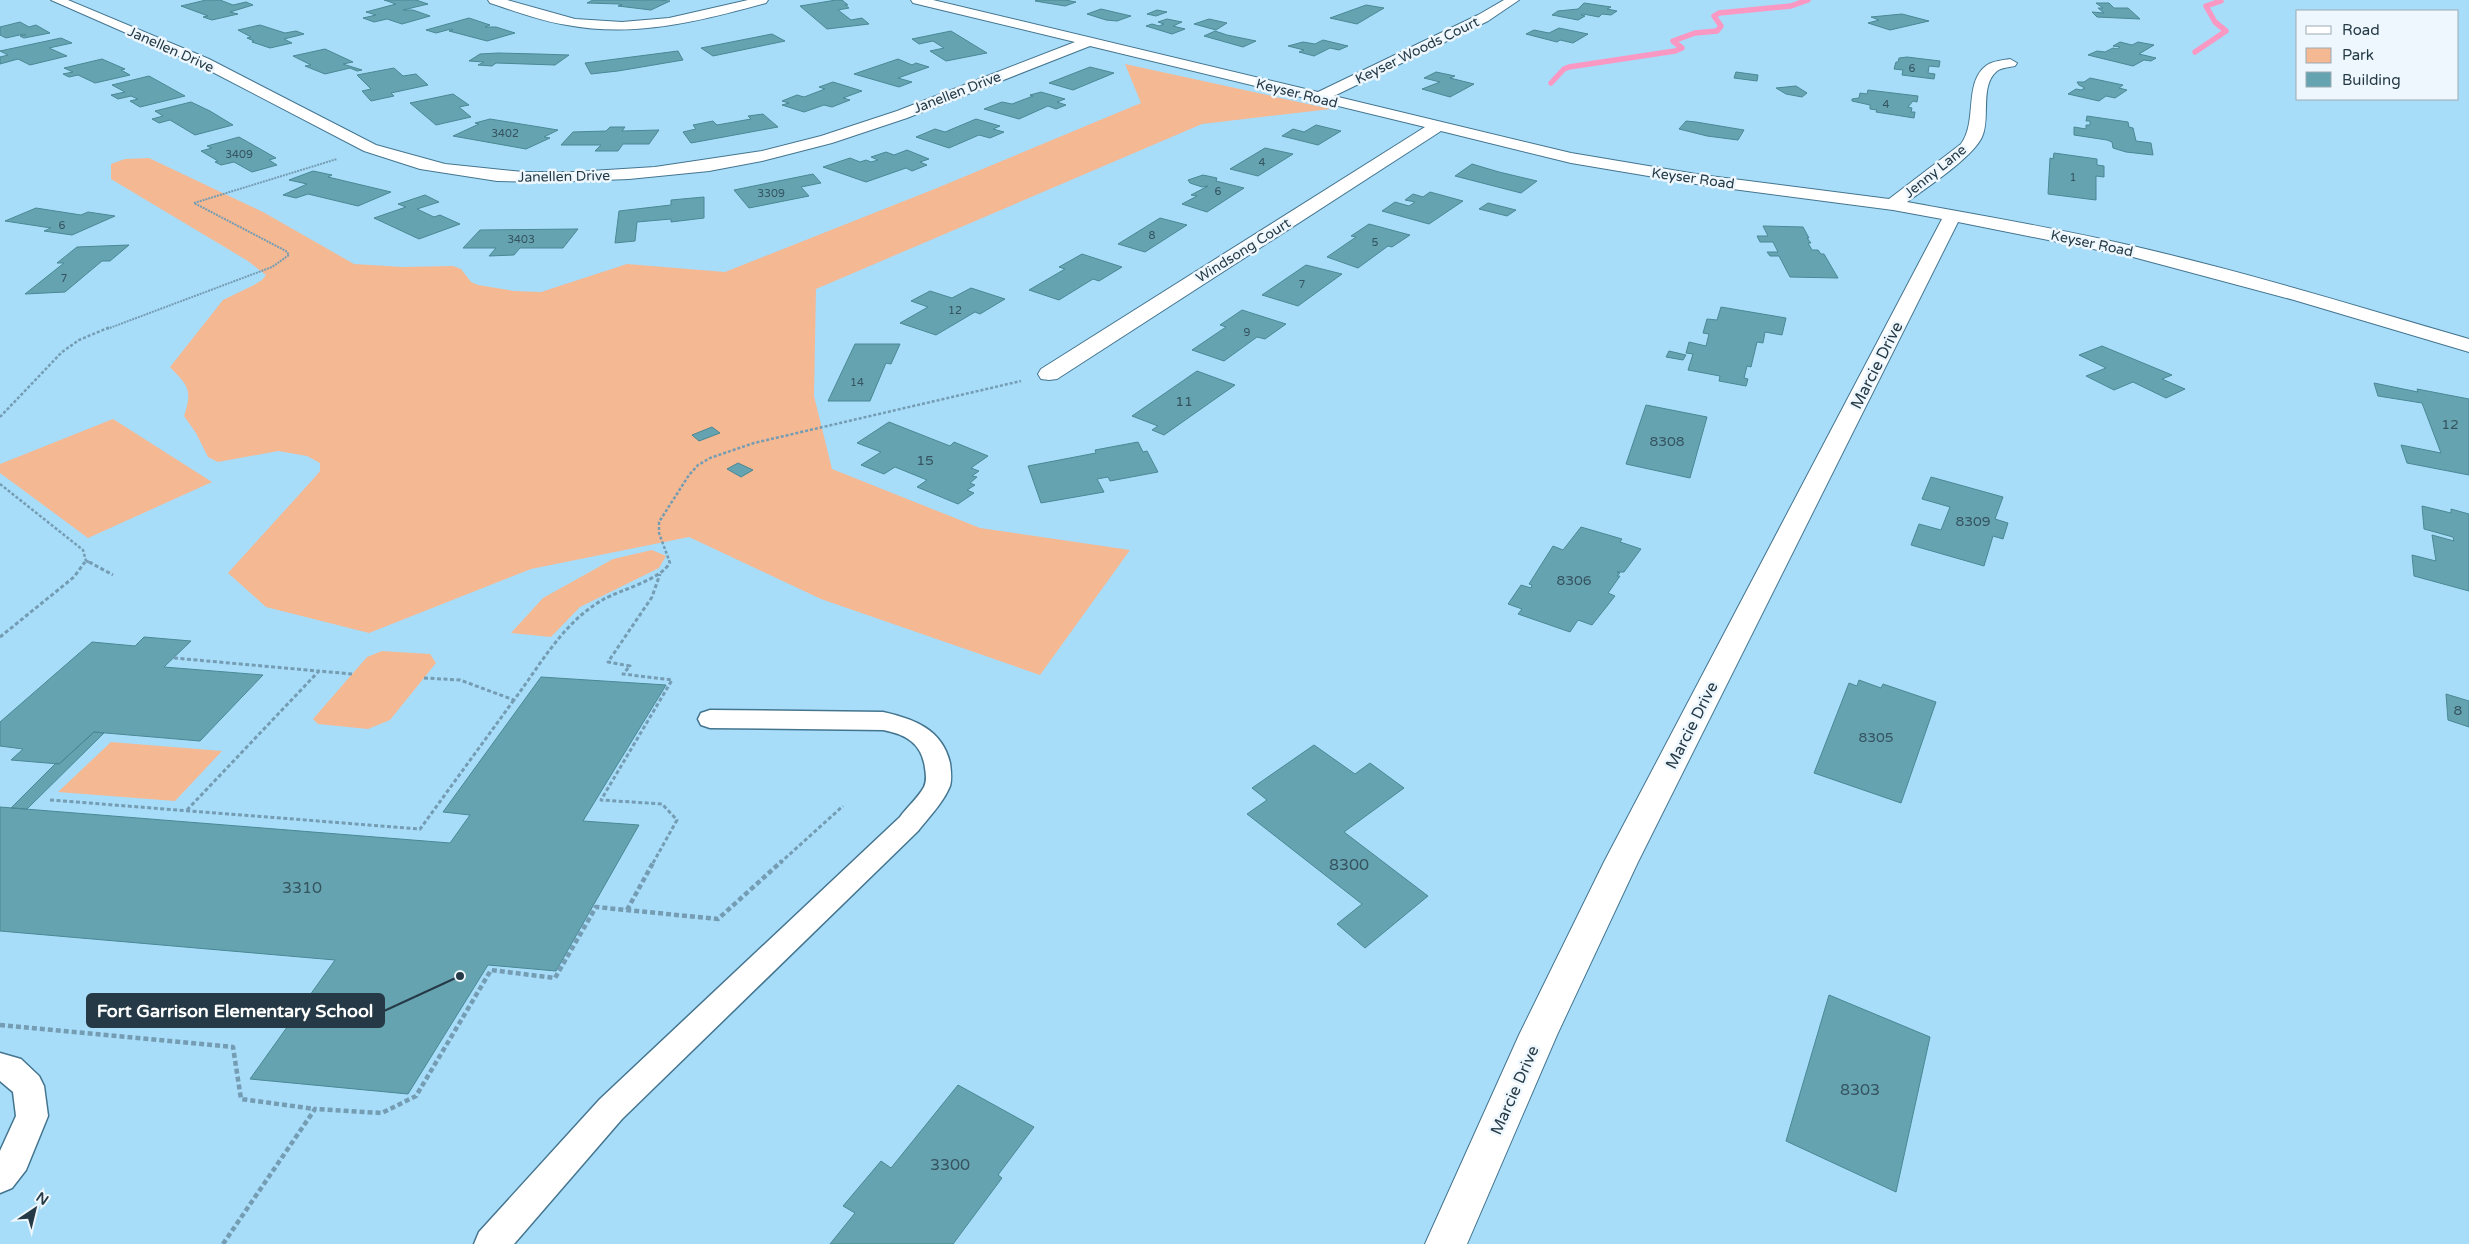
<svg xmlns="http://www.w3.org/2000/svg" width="2469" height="1244" font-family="'Varela Round',sans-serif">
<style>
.green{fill:#f4b893}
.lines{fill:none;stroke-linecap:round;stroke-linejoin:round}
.stream{stroke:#f999c3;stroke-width:5.5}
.building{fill:#65a3b0;stroke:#498895}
.lane-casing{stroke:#44758f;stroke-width:3}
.street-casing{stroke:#44758f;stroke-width:2}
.path-far3{stroke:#749cb2;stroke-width:2;stroke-dasharray:2 1;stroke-linecap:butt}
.path-far2{stroke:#749cb2;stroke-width:2.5;stroke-dasharray:3 2;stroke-linecap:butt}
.path-far1{stroke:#749cb2;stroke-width:3;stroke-dasharray:4 2.5;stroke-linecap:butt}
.path{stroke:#749cb2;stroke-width:4.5;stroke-dasharray:5 3;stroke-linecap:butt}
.lane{fill:#fff;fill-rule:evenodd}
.street{fill:#fff;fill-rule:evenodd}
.labels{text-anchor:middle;stroke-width:5;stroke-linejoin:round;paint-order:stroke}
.far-number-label{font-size:11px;fill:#355460}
.far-street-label{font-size:14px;fill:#253a46;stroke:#edf7fd}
.number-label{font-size:14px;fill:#355460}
.street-label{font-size:16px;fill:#253a46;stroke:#edf7fd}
.near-number-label{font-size:16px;fill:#355460}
.leader{fill:none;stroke:#253a46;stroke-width:2}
.callout-dot{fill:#253a46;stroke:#edf7fd;stroke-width:2}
.callout{fill:#253a46;stroke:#253a46;stroke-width:2}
.callout-label{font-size:18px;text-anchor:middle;font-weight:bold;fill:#fff}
</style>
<rect width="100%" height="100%" fill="#a8ddfa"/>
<!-- green -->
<path class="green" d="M1125,64L1331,109L1202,124L816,289L814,396L832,469L980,528L1130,550L1040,675L821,599L689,537L531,569L369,633L266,607L228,573L315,477L320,471V463L307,456L278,451L218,462L208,457L196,433L184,416C193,389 188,386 170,367L223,300L254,285L262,280L266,275L248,261L111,179V164L125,159L149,158L263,212L354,264L403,267L453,266L461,269L471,282L478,285L514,291L541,292L627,264L725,272L937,188L1141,103Z
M113,419L212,482L88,538L0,473V464Z
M652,550L666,556L659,568L580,607L551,637L511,633L543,598L613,559Z
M382,651L430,654L436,663L390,720L368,729L318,724L313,719L367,657Z
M111,742L222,751L175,801L58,792Z"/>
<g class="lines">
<!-- stream -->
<path class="stream" d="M2195,52L2226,31L2215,22L2206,6L2221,1L2219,0
M1551,83L1564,69L1569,67L1675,51L1682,48L1673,41L1695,33L1717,31L1721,26L1714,16L1719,13L1791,6L1808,0"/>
</g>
<!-- building -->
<path class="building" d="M206,0H220L233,5L246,2L253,5L230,12L238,14L212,20L203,17L208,16L181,6Z
M384,0H416L428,4L403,10H413L430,16L402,24L387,19L374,22L363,18L376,15L366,12L396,4Z
M593,0H658L670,1L651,10L618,6L622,5L619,4L587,3Z
M836,0H842L848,5H845L849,8L838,10L851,20L862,18L869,24L827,29L800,6Z
M1038,0H1065L1076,2L1065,6L1035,1Z
M1584,3L1611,7L1607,9L1617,11L1611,15L1602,14L1599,17L1583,14L1581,15L1585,16L1578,20L1552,15L1558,11L1578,9Z
M2096,3H2109L2114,8H2128L2140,19L2097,17L2092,12L2104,13L2098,8H2103Z
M1366,5L1384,8L1357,24L1330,18Z
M1101,9L1131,16L1117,21L1106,20L1087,14Z
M1157,10L1167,12L1156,16L1147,14Z
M1902,14L1929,21L1890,30L1868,23L1879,20L1871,17Z
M469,18L490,25L485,27H496L515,33L487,41L449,31L453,30L451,29L436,33L426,30Z
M1167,19L1182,22L1173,26L1185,29L1172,34L1146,26L1152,24L1159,26L1164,24L1158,22Z
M1209,19L1227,23L1216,30L1194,24Z
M20,22L29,27L36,25L50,33L24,38L20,36L26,35L24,34L6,38L0,35V27Z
M260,25L285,33L296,31L304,34L284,39L292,43L270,48L252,42L254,41L247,38L251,37L238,30Z
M1559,28L1588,34L1573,43L1560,40L1557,42L1526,34L1534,30L1549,33Z
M951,31L987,53L946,61L930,51L944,48L933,41L919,44L912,39Z
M1215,31L1227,35L1256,41L1243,47L1204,36Z
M772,34L785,41L713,56L701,48Z
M61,38L72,43L49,48L67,56L30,65L18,59L0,64V57L8,55L0,51Z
M1323,40L1348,46L1339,50L1330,48L1314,56L1299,52L1304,50L1288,46L1303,42L1315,44Z
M2120,42L2132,45L2138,42L2154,45L2139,54L2156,58L2151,61L2144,60L2133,66L2088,55L2097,51L2105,52L2113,48L2117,49L2120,47L2113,46Z
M325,49L353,62L343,64L362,70L357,71L350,68L325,74L305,66L311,65L293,56Z
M678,51L683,60L618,71L591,74L585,63Z
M498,53L538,54L569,55L555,65L496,63L492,66L478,65L484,62L469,61L480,54Z
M1907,57L1940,61L1939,67L1929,66L1928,73L1935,74L1934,79L1902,75L1903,70L1894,69L1896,62H1898L1899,58Z
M102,59L125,69L121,70L130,75L95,83L78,75L69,77L63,74L73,72L64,68Z
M898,59L912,65L916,63L929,67L898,78L912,82L899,87L854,74Z
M1090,67L1114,73L1073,90L1049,83Z
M394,68L403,76L416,74L428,85L391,93L394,96L371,101L362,91L371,89L357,75Z
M1436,72L1455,76L1450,78L1474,84L1450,97L1422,89L1440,82L1424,78Z
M1736,72L1758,75L1757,81L1734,78Z
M149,76L185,96L140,107L130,101L138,99L131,96L118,99L111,95L125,92L112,85Z
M2090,78L2123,85L2119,88L2127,90L2115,98L2106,96L2099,101L2068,94L2076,89L2081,90L2085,88L2079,85L2077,82H2084Z
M833,82L862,91L843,98L850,100L832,107L824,105L804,112L782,105L789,103L782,101L797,95L804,97L825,89L819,87Z
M1796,86L1807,93L1802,97L1786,94L1776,88Z
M1868,90L1918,96L1917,102L1913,101L1908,107L1912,108L1911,112H1915L1914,118L1876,112L1877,110L1870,109V105L1852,101V99L1859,98L1860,93L1867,94Z
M1041,92L1065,99L1057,102L1066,105L1056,109L1048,106L1019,119L984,109L1002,102L1012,104L1033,96L1030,95Z
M453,94L469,105L459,107L471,117L436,125L410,103Z
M191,102L210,111L233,125L195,135L170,120L159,123L152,119L163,116L155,111Z
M763,114L778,127L691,143L683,132L696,129L693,125L713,121L717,125L751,119L748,116Z
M2087,116L2128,122L2129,127L2133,128L2136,141L2151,143L2153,155L2126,152L2113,148L2112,142L2107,140L2074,135V127L2086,129V125H2090V121H2086Z
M490,119L558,130L544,137L550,138L526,149L453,136L479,124L475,123Z
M976,119L1000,126L993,129L1004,132L990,138L979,135L949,148L916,137L935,129L945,132Z
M1686,121L1696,122L1744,130L1738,140L1707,136L1679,129Z
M1316,125L1341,131L1318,145L1282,136L1293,129L1304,132Z
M610,127H625L622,131L659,130L649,144H623L618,151H595L601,145H561L573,132L606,131Z
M239,137L276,158L269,160L277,165L252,172L234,162L221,165L215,162L218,161L201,151L212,148L207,146Z
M1265,148L1293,154L1258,176L1230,169Z
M907,150L929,159L920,162L927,165L912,171L906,168L866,182L823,167L850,158L860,162L866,160L871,162L878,160L871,157L886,152L894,155Z
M2054,153L2097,159V165L2104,166V177L2096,176V200L2048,194L2050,158L2053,159Z
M1472,164L1499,172L1537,181L1521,193L1455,176Z
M313,171L332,175L328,177L391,192L358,206L308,194L296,198L283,195L307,184L289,180Z
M813,174L821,183L801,187L809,196L749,208L734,190Z
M1203,175L1217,178L1216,181L1244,188L1207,212L1182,204L1197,196L1191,195L1208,186L1202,187L1190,183L1188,180Z
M1430,192L1463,201L1429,224L1382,211L1395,202L1409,206L1415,202L1405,200L1413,194L1423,197Z
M425,195L439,202L417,209L434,217L440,215L460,224L419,239L374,218L406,207L398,204Z
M704,197V218L671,222V219L637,222L635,241L615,243L619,211L671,205V200Z
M1488,203L1516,210L1507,216L1479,209Z
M36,208L81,215L88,212L115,216L72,235L44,231L51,228L5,221Z
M1160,218L1187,225L1145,252L1118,244Z
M1369,224L1410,235L1392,247L1388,246L1358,268L1327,257L1356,237L1351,236Z
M1763,226L1803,227L1809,238H1807L1811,243H1808L1812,250H1818L1821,254H1824L1838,278L1790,277L1779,256H1770L1767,252H1778L1773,242H1760L1757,236H1768Z
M578,229L563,248H520L514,255L489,256L496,248H463L480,230Z
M129,245L110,261H102L65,292L25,294L64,263H57L77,247Z
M1082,254L1122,267L1099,281L1093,279L1059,300L1029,290L1065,269L1059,267Z
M1306,265L1342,274L1298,306L1262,295Z
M971,288L1005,299L980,314L975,312L936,335L900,323L928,307L911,301L930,291L952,298Z
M1721,307L1786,318L1782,335L1765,332L1763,343L1757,342L1751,367L1747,366L1744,378L1748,379L1746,386L1719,381L1720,376L1688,370L1693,354L1686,353L1689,342L1706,346L1709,334L1703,333L1707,319L1717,320Z
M1242,310L1286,324L1265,339L1257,337L1224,361L1192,350L1226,327L1220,325Z
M855,344H900L891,364L886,363L870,401H828Z
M2102,346L2172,375L2162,379L2185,389L2166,398L2133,382L2114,390L2086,376L2106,368L2079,355Z
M1669,351L1686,355L1683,360L1666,357Z
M1197,371L1235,385L1164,435L1152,430L1158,426L1132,416Z
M2374,383L2418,392L2417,389L2469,399V475L2407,463L2401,445L2441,453L2422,403L2378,396Z
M1646,405L1707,417L1690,478L1626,464Z
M889,422L950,446L954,442L988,456L971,468L979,471L972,476L977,477L970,483L975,485L967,490L974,493L958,504L917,487L927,480L895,467L884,474L861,465L881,452L857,443Z
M712,427L720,433L699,441L692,435Z
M1138,442L1143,452L1147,451L1158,472L1110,481L1108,477L1097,479L1104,492L1041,503L1028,466L1096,453L1095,450Z
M738,463L753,470L741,477L727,469Z
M1931,477L2003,497L1995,519L2008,523L2003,539L1993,536L1984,566L1911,545L1919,524L1941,530L1950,507L1922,499Z
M2422,506L2451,513V509L2469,514V591L2414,576L2412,555L2436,561L2432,535L2454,541L2453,537L2424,529Z
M1581,527L1622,539L1620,542L1641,549L1624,572H1617L1620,573L1617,576H1620L1608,593L1615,596L1592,625L1578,620L1570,632L1518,614L1522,609L1508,604L1521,585L1531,588L1532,585L1529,584L1553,546L1563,550Z
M144,637L191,641L164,667L263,675L200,741L94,732L59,764L11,760L23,749L0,746V722L92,642L135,646Z
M541,677L666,685L583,821L639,825L556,971L488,965L408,1094L250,1079L335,960L0,931V807L450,843L470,815L443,812Z
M1859,680L1881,688L1883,684L1936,702L1901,803L1814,773L1849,683L1857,686Z
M2446,694L2469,701V727L2448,720Z
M94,732L104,733L27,809L11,808L56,763L59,764Z
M1314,745L1355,774L1370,763L1404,788L1344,832L1428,896L1365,948L1337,924L1362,904L1247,814L1267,800L1252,788Z
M1829,995L1930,1037L1896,1192L1786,1141Z
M958,1085L1034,1127L998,1175L1002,1178L953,1244H830L855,1213L843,1206L881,1161L891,1168Z"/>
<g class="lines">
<!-- lane casing -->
<g class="lane-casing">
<path id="lane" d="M710,710L883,712C914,719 942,729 950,763C951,771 952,779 950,786C943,803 929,817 918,831L622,1119L514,1244H474L479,1232L600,1099L900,817C907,807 918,798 924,787C927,781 926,774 925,768C922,743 905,734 883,730L710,728L701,725L698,719L701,713Z
M0,1053L21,1059L39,1076L44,1086L48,1116L26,1170L12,1188L0,1193V1151L16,1116L13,1092L0,1081Z"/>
</g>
<!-- street casing -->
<g class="street-casing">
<path id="street" d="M51,0H68L209,59L376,145L445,164L523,172H575L655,167L762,151L821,136L897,111L1075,42L913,3L911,0H933L1318,92L1478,15L1504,0H1519L1488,21L1334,96L1571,153L1702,175L1889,199L1961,144C1978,121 1963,82 1987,65C1993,61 2004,60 2010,59L2017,63L2015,66C2010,67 2001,68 1997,71C1979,86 1991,118 1982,137C1973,157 1926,188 1907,202C1984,216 2061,229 2137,247C2249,273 2359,307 2469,339V352L2294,300L2133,257L1958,222L1638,862L1557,1035L1467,1244H1425L1519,1035L1604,862L1942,219L1893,210L1702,185L1571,163L1441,131L1057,379L1049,380L1041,379L1038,374L1041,369L1425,127L1090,46L907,118L832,143L762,161L709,171L629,179L549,182L497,181L420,169L364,151L199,65Z
M488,0H507L575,19L622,22L669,18L748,0H768L766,3C701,21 635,38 567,25C540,21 515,11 490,3Z"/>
</g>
<!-- path-far3 -->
<path class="path-far3" d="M194,203L337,159
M107,329L272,267L289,255L286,251L194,203"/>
<!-- path-far2 -->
<path class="path-far2" d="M0,417L62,352L79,340L110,327
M0,484L83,550L86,561L84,563
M86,561L92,563
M670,563L659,533V522L689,475L698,465L710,458L754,443L1021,381"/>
<!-- path-far1 -->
<path class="path-far1" d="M89,562L113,575
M0,637L74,577L85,562
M174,658L318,671
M424,678L460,680L514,700C541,664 563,622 604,599C620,590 663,579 670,562
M50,800L420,829L514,700
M187,810L319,671L352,674
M653,863L677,820L662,804L601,800L672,680L623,674L630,666L608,662L652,597L660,574
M780,863L843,806"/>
<!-- path -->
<path class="path" d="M627,910L654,861
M0,1025L233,1047L241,1099L315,1109
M223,1244L315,1109L382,1113L416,1096L491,970L555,978L596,907L718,919L782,861"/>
<!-- lane -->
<use href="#lane" class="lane"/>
<!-- street -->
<use href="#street" class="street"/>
</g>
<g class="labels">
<!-- far-number labels -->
<g class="far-number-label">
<text x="1912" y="72">6</text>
<text x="1886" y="108">4</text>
<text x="505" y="137">3402</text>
<text x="239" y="158">3409</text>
<text x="1262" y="166">4</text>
<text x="2073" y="181">1</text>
<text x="1218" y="195">6</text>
<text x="771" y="197">3309</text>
<text x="62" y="229">6</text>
<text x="1152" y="239">8</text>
<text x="521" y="243">3403</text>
<text x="1375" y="246">5</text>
<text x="64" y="282">7</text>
<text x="1302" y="288">7</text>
<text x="955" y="314">12</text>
<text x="1247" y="336">9</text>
<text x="857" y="386">14</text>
</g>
<!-- far-street labels -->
<g class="far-street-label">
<text transform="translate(171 49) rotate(24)" y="5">Janellen Drive</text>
<text transform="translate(1417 50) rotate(-26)" y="5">Keyser Woods Court</text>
<text transform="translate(957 92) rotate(-21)" y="5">Janellen Drive</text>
<text transform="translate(1297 93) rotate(14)" y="5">Keyser Road</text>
<text transform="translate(1935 171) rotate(-39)" y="5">Jenny Lane</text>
<text transform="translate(564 176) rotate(-1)" y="5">Janellen Drive</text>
<text transform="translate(1693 178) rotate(8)" y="5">Keyser Road</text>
<text transform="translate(2092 243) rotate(12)" y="5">Keyser Road</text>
<text transform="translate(1243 250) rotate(-32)" y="5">Windsong Court</text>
</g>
<!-- number labels -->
<g class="number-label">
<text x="1184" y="406">11</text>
<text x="2450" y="429">12</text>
<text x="1667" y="446">8308</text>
<text x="925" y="465">15</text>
<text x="1973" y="526">8309</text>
<text x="1574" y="585">8306</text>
<text x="2458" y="715">8</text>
<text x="1876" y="742">8305</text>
</g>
<!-- street labels -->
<g class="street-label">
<text transform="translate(1876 365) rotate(-63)" y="6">Marcie Drive</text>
<text transform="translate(1691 725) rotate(-63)" y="6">Marcie Drive</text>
<text transform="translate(1514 1090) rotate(-66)" y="6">Marcie Drive</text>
</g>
<!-- near-number labels -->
<g class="near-number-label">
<text x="1349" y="870">8300</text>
<text x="302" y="893">3310</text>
<text x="1860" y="1095">8303</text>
<text x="950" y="1170">3300</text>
</g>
</g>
<!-- callouts -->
<path class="leader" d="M460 976L384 1011"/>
<circle class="callout-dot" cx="460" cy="976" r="5"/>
<rect class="callout" x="87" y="994" width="297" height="33" rx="5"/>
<g class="callout-label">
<text x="235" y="1017">Fort Garrison Elementary School</text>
</g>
<!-- legend -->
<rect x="2296" y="10" width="162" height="90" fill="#edf7fd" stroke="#9dabb4"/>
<rect x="2306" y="26" width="25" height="8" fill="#ffffff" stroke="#9dabb4"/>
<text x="2342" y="35" font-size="15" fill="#253a46">Road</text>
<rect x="2306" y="48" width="25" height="15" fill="#f4b893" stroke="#9dabb4"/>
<text x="2342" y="60" font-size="15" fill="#253a46">Park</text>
<rect x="2306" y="72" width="25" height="15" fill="#65a3b0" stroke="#9dabb4"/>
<text x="2342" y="85" font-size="15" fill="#253a46">Building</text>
<!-- north arrow -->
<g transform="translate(35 1209) rotate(35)" stroke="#edf7fd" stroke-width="4" paint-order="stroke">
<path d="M0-4L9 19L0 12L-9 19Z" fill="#253a46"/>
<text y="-8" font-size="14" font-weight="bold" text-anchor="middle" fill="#253a46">N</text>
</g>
</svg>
